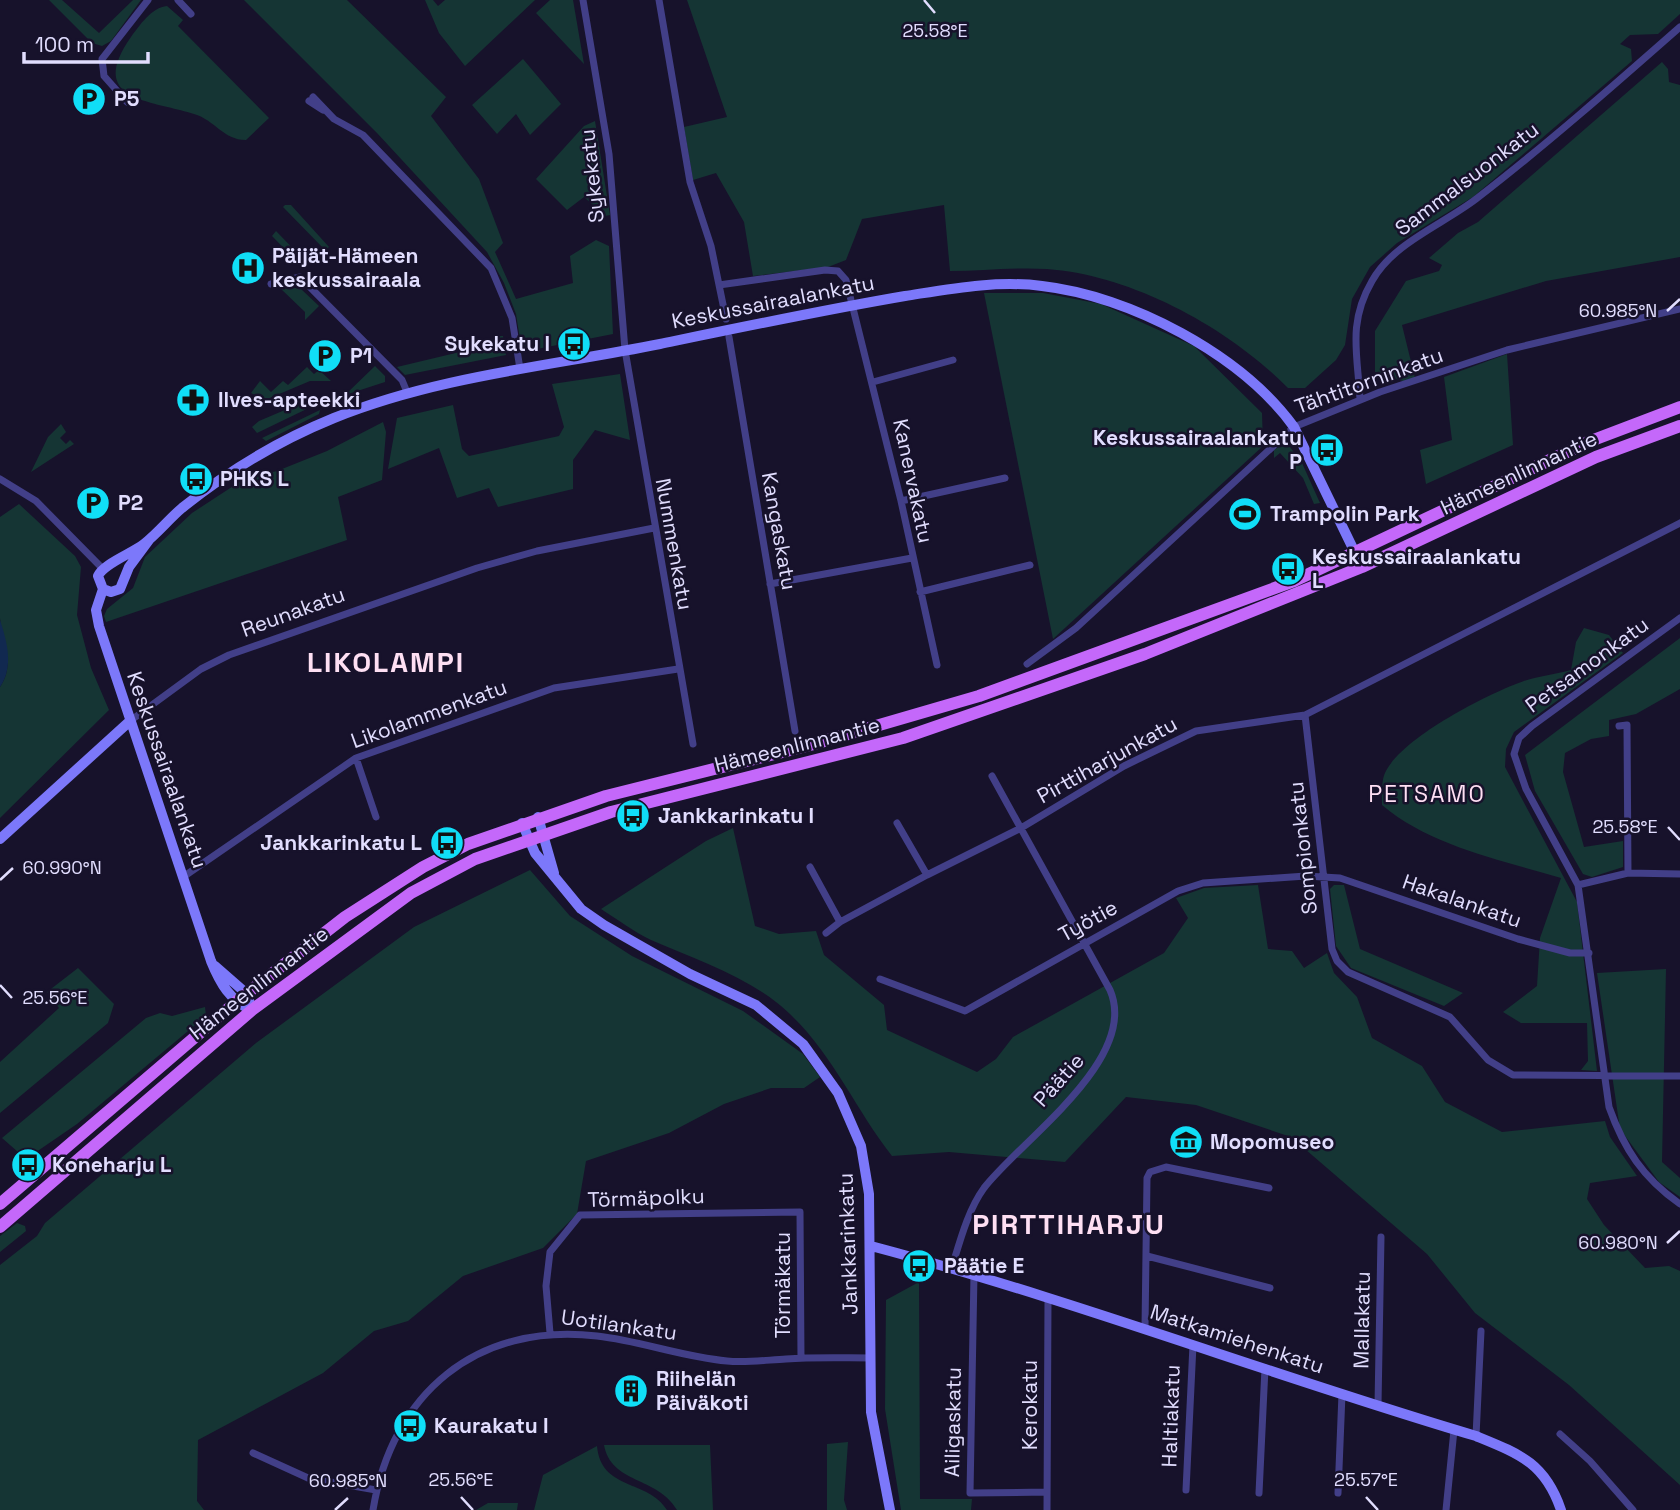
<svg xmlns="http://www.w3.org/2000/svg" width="1680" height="1510" font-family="'Space Grotesk',sans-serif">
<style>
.green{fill:#153534}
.water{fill:#112950}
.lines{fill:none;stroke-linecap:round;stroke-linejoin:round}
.street{stroke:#423f88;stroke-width:7}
.secondary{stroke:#7c78fa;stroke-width:10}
.primary{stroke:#c468fa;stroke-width:12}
.ticks{fill:none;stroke:#e1ddfe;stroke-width:2.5}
.labels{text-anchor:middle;stroke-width:5;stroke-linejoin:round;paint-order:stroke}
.poi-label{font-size:21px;font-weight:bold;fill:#e1ddfe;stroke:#17122b;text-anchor:start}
.street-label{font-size:21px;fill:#e1ddfe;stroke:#17122b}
.neighbourhood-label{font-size:23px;letter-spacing:2px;fill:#fedff3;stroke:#17122b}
.district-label{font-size:28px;font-weight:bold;letter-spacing:2px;fill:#fedff3;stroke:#17122b}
.ticks-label{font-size:18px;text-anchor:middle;fill:#e1ddfe;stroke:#17122b;stroke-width:5;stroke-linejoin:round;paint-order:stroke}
</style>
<rect width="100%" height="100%" fill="#17122b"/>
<!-- green -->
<path class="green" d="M49,0H62L99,33L133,0H141L111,41L102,46L92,43Z
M244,0H347L446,97L431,116L479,179L503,243L495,252L516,299L573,283L570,256L596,240L609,246L613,334L522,352L516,314L504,283L487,252L377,133Z
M425,0H433L438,6L445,0H535L465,66L439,33Z
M550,0H573L584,64L536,13Z
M687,0H1680V14L1658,34L1630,35L1620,44L1631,49L1632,61L1473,197L1397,243L1370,267L1352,299L1345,345L1336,360L1305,388H1288C1229,328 1132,275 1047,269C1015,267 982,271 950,271L944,205L862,219L846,260L828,267L753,276L744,222L716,173L693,180L684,127L727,117Z
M167,6L183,20L178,26L269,118L246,140C223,140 215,120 194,114C150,100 86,101 131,37C139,26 152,7 167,6Z
M523,59L561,104L530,135L516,114L497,134L472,105Z
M1662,62L1668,69L1669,82L1680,85V257L1546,281L1402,325L1415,378L1406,382L1375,372V331L1406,281L1439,271L1442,265L1429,258L1458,233L1478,222Z
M595,121L610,215L605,216L584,197L567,210L536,179L584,126Z
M285,205H291L329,247L325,250L283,207Z
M276,231L308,264L303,268L272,236Z
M284,286L301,289L319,306L305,320V312L280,288Z
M984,293H1043L1101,304L1194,346L1262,413L1263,446L1053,639Z
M496,336H503L506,355L405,375L397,367L485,346Z
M1507,354L1513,445L1426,484L1420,450L1452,440L1444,377Z
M375,366L385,376V382L345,395Z
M307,367L314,374L319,370L331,381H310L265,400L251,393L260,381L271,392L283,381L288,385Z
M620,374L630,440L595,430L573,460V489L498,507L489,488L457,498L439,448L388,469L397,418L453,405L462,449L469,456L559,436L564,427L552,384Z
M306,401L315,405L257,433L252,427L259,421Z
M320,410L319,414L266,441L262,438Z
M383,422L386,432L382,480L338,497L347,540L106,622L104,616L107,609L133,588L145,557L192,513L244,479L277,471L327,451Z
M61,424L66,432L60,438L66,444L70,440L74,444L31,472L48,437Z
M1280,446L1290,447L1302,463L1320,503L1314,504L1303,478L1280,453L1274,458V450Z
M19,504L75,556L81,567L77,615L91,668L109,710L0,818V687C16,663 2,643 0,618C0,585 0,550 0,517Z
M1584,628L1609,635L1623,653L1514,732L1506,749L1505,767L1577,902L1597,1071L1581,1070L1588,1061L1587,1023H1521L1503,1012L1537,986L1540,938L1561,878C1501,860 1430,846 1382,805C1382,796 1381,782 1385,773C1401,738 1487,694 1524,681C1539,676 1556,674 1571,670L1576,642Z
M1680,638V689L1636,714L1609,720V736L1591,739L1565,753L1563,772L1584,847L1623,841V867L1592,877L1583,874L1535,791L1525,755Z
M733,828L755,926L779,934L816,931L824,955L884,1005L887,1030L977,1072L996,1059L1013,1037L1164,953L1188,918L1176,898L1204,888L1258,885L1268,949L1292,951L1304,968L1327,953L1334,973L1357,997L1372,1038L1422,1066L1445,1102L1502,1132L1605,1121L1610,1137L1637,1176L1590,1183L1587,1199L1604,1225L1645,1268L1669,1266L1680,1271V1485L1569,1385L1475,1313L1427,1254L1291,1137L1196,1105L1126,1097L1065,1162L949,1152L892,1156C852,1105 829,1044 776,1002C740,974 693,958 651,940C634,932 617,919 601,909L706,841Z
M530,870L570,916L632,956L743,1011L803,1054L820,1077L804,1088H771L724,1104L669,1133L586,1161L577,1214L543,1248L463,1276L408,1321L374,1331L323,1373L198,1440L197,1501L204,1510H0V1265L37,1236L45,1223L256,1043L414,927Z
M1334,885H1344L1360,949L1463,993L1444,1006L1351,968L1336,946L1330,889Z
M78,968L114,1004L108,1023L0,1113V1062L59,1008L47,992Z
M1666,969L1662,1162L1680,1178V1197L1659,1182L1620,1129L1597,973Z
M205,1007L206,1016L77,1124L26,1159L2,1138L146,1018L160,1013L172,1016Z
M17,1223L25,1226L26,1231L0,1252V1236Z
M919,1282L920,1499H972L971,1510H901L885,1409L886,1300Z
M848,1442L844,1500L847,1510H827V1444Z
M604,1445H710L713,1510H677C657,1476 611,1484 604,1445Z
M597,1446C601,1491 648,1479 667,1510H534L543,1475Z
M488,1503H518L517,1510H476Z"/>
<!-- water -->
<path class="water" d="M0,620C7,642 14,666 0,687Z"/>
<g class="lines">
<!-- street -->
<path class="street" d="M178,0L191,14
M583,0L609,154L625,350L693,744
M659,0L690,182L711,246L726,319
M313,97L334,119L363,135L491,268L512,318L520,369
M309,101L323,110
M127,102L104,76L102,59L148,0
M271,284L300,277L402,380L407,392
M719,285L825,270L838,271L846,280L901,501L937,665
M729,337L795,731
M873,382L953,360
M1360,400C1358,355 1347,324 1372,281C1393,243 1442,225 1476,199C1546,145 1613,86 1680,27
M0,479L36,501L102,568
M901,501L1005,478
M770,584L912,558
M920,592L1030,565
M1680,618L1532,726L1519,738L1514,754L1526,789L1578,885L1609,1107C1624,1149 1643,1178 1680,1204
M1027,664L1076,628L1294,427L1380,392L1507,350L1680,309
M1305,715L1332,949L1337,961L1348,972L1450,1017L1488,1060L1513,1075L1680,1076
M130,721L201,669L229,655L477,568L537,551L654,528
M1619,726L1627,725L1628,873
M356,758L376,817
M897,823L927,875
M810,867L840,922
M183,877L356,758L554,688L678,669
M1578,885L1628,873L1680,874
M826,933L840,922L927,875L1021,828L1124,766L1196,731L1305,715L1680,523
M880,979L965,1011L1178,891L1203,883L1306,876L1340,878L1518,939L1570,953H1589
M1147,1256L1270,1288
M952,1267C960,1241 968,1210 984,1188C1021,1140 1140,1059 1110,990L992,776
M974,1274L970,1493L1047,1492
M1145,1328L1147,1178L1150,1172L1166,1167L1269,1188
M550,1333L546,1286L550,1252L580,1215L800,1212L801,1358
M1378,1405L1381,1237
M1560,1434L1590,1461L1633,1510
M1476,1436L1481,1331
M253,1453L308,1478L376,1490
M1186,1490L1193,1345
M1259,1493L1265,1368
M1338,1493L1342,1394
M373,1510C392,1393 477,1322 597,1336C641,1341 683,1357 727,1361C746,1363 767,1360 786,1359C814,1357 842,1358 871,1358
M1047,1510L1048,1299
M1446,1510L1454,1430"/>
<!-- secondary -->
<path class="secondary" d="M149,540L129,567L120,589L111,592L103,589L98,576C103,564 131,554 144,544C158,533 169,519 182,508C228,471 280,440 334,418C438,376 551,366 660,344C742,327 823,310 905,296C950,289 996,280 1042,286C1130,296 1241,354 1294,427L1362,567
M103,589L96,610L99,626L211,961C220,983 230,1001 252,1010
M538,817L554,873
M522,823L535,853L581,909L604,925L690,974L756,1005L803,1044L838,1093L861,1146L869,1194L871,1412L890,1510
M0,839L130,721
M215,966L247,994L252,1010
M871,1246C1075,1300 1273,1376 1476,1436C1520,1454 1545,1463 1561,1510"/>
<!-- primary -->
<path class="primary" d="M0,1204L236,1002L345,917L423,867L468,844L606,796L814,744L979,696L1294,581L1588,442L1680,407
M0,1227L252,1010L411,893L475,859L611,812L903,738L1145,654L1362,567L1596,457L1680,426"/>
</g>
<!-- ticks -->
<path class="ticks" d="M924,0L935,13M1667,311L1680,299M1668,827L1680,840M0,880L13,868M0,985L12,998M1667,1243L1680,1231M461,1497L473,1510M1366,1497L1378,1510M335,1510L348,1498"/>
<!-- icons -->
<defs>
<g id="parking-disc" transform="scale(1.75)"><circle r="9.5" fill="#10def7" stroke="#17122b"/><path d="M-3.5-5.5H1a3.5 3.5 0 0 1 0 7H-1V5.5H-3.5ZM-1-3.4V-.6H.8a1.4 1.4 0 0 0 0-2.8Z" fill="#111"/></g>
<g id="hospital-disc" transform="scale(1.75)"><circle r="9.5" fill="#10def7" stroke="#17122b"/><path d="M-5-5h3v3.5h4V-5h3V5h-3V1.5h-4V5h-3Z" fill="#111"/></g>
<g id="bus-disc" transform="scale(1.75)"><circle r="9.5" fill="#10def7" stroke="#17122b"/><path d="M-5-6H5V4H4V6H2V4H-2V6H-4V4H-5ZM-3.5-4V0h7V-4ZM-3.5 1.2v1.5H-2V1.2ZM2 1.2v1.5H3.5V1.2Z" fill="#111"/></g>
<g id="pharmacy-disc" transform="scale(1.75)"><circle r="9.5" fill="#10def7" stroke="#17122b"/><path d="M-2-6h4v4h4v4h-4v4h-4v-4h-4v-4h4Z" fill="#111"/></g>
<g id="stadium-disc" transform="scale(1.75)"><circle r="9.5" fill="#10def7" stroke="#17122b"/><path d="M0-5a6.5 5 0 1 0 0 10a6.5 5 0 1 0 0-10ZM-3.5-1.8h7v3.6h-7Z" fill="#111"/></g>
<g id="museum-disc" transform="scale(1.75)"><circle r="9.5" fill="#10def7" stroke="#17122b"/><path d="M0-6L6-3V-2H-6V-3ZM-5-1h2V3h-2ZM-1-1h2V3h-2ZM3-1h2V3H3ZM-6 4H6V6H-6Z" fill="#111"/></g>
<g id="building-disc" transform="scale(1.75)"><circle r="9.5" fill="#10def7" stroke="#17122b"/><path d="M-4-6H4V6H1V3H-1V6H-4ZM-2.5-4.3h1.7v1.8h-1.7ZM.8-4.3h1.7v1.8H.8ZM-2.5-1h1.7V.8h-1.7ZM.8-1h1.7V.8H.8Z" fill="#111"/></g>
</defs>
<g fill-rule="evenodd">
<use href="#parking-disc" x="89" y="99"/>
<use href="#hospital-disc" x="248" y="268"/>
<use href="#bus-disc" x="574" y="344"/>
<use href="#parking-disc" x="325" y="356"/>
<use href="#pharmacy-disc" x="193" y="400"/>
<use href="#bus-disc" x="1327" y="450"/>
<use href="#bus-disc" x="196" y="479"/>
<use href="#parking-disc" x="93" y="503"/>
<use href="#stadium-disc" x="1245" y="514"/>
<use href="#bus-disc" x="1288" y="569"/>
<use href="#bus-disc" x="633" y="816"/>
<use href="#bus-disc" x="447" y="843"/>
<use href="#museum-disc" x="1186" y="1142"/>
<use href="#bus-disc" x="28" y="1165"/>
<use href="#bus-disc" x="919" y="1266"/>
<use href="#building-disc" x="631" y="1391"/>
<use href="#bus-disc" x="410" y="1426"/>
</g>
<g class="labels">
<!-- poi labels -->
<g class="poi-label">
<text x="114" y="106">P5</text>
<text x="272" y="263">Päijät-Hämeen<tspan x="272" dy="24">keskussairaala</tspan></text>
<text x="550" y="351" text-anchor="end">Sykekatu I</text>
<text x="350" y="363">P1</text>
<text x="218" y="407">Ilves-apteekki</text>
<text x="1302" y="445" text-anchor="end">Keskussairaalankatu<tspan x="1302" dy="24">P</tspan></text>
<text x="220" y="486">PHKS L</text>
<text x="118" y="510">P2</text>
<text x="1270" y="521">Trampolin Park</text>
<text x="1312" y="564">Keskussairaalankatu<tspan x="1312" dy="24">L</tspan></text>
<text x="658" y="823">Jankkarinkatu I</text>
<text x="422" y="850" text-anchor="end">Jankkarinkatu L</text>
<text x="1210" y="1149">Mopomuseo</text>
<text x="52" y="1172">Koneharju L</text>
<text x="944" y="1273">Päätie E</text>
<text x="656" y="1386">Riihelän<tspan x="656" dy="24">Päiväkoti</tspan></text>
<text x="434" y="1433">Kaurakatu I</text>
</g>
<!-- street labels -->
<g class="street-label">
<text transform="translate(592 176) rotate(-96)" y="7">Sykekatu</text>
<text transform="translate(1467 179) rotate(-37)" y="7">Sammalsuonkatu</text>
<text transform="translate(773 302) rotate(-11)" y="7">Keskussairaalankatu</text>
<text transform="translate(1369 381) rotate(-20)" y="7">Tähtitorninkatu</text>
<text transform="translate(1519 473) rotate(-25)" y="7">Hämeenlinnantie</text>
<text transform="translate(913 481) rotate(78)" y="7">Kanervakatu</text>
<text transform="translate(779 531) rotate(80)" y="7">Kangaskatu</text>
<text transform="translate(674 544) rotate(80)" y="7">Nummenkatu</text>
<text transform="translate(293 612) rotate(-20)" y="7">Reunakatu</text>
<text transform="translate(1587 665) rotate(-36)" y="7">Petsamonkatu</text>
<text transform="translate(429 714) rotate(-20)" y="7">Likolammenkatu</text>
<text transform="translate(797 745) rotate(-14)" y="7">Hämeenlinnantie</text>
<text transform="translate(1107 760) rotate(-29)" y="7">Pirttiharjunkatu</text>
<text transform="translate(167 770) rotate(71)" y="7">Keskussairaalankatu</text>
<text transform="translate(1303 848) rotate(-96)" y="7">Sompionkatu</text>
<text transform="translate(1462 901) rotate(19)" y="7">Hakalankatu</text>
<text transform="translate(1088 921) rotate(-29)" y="7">Työtie</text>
<text transform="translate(259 983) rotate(-38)" y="7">Hämeenlinnantie</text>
<text transform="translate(1059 1080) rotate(-48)" y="7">Päätie</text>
<text transform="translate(646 1198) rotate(-2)" y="7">Törmäpolku</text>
<text transform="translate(848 1244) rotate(-92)" y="7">Jankkarinkatu</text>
<text transform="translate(783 1285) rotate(-90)" y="7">Törmäkatu</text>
<text transform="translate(1362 1320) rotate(-89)" y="7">Mallakatu</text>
<text transform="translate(619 1325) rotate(8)" y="7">Uotilankatu</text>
<text transform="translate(1237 1339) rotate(18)" y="7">Matkamiehenkatu</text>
<text transform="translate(1030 1405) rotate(-90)" y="7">Kerokatu</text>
<text transform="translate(1171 1416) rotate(-88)" y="7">Haltiakatu</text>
<text transform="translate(953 1422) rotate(-89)" y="7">Ailigaskatu</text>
</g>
<!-- neighbourhood labels -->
<g class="neighbourhood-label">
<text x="1427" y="802">PETSAMO</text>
</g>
<!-- district labels -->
<g class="district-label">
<text x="386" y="672">LIKOLAMPI</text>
<text x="1069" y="1234">PIRTTIHARJU</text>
</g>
</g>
<g class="ticks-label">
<text x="935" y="37">25.58°E</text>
<text x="1618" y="317">60.985°N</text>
<text x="1625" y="833">25.58°E</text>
<text x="62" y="874">60.990°N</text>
<text x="55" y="1004">25.56°E</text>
<text x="1618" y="1249">60.980°N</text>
<text x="461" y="1486">25.56°E</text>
<text x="1366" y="1486">25.57°E</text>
<text x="348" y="1487">60.985°N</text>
</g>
<!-- scale -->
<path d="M24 52v10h124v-10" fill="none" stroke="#e1ddfe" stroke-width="3.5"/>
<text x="35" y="52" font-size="21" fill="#e1ddfe" stroke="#17122b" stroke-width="5" paint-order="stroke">100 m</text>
</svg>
